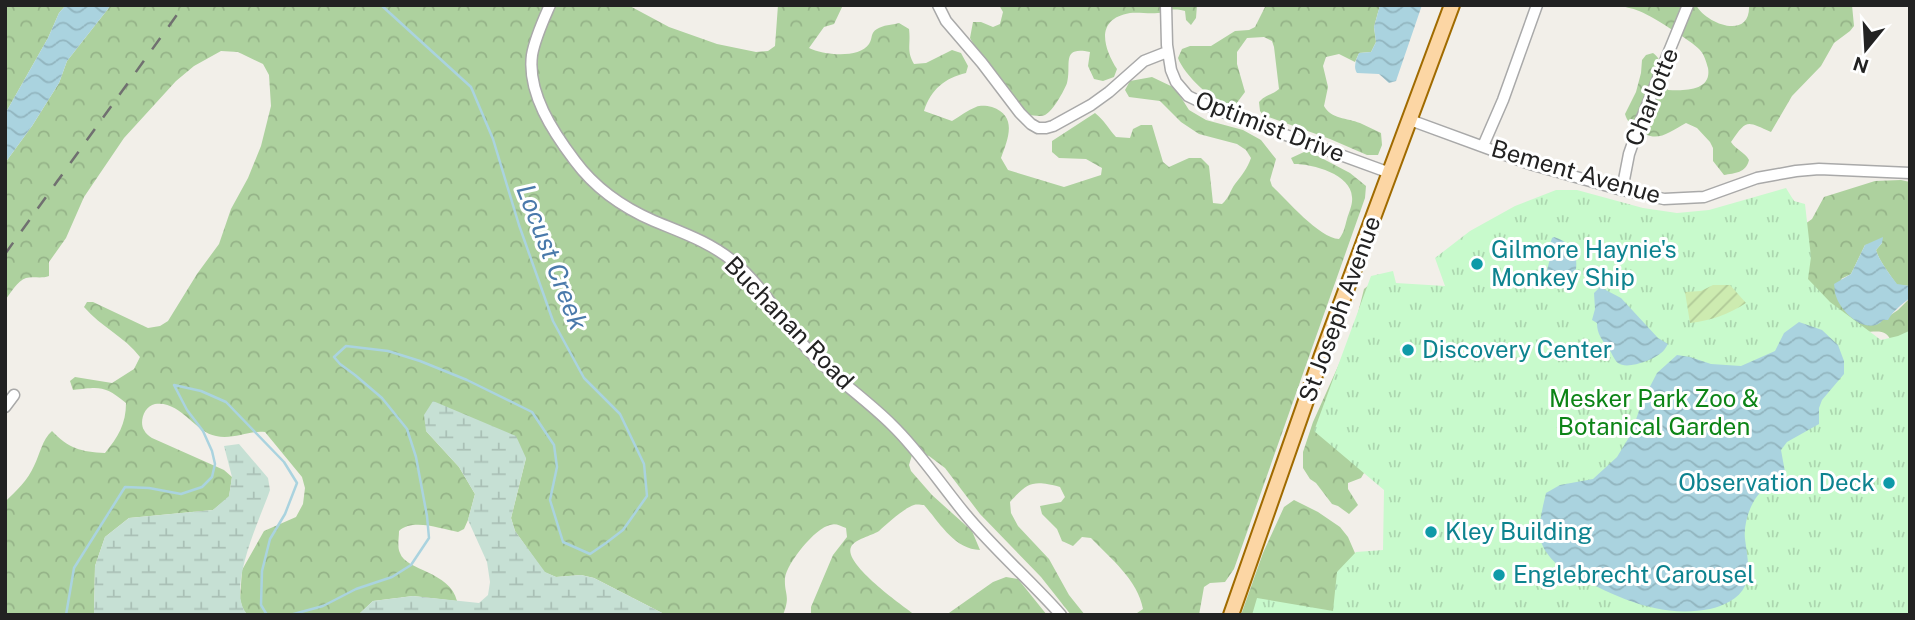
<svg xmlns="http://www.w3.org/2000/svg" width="1915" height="620" font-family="'Public Sans',sans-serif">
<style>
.forest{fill:url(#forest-crowns)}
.wetland{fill:url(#wetland-marsh)}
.park{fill:url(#park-tufts)}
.garden{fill:url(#garden-furrows)}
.water{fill:url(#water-waves)}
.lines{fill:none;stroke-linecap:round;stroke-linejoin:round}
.stream{stroke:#aad3df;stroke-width:2.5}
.street-casing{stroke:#a9a9a9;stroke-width:13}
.primary-casing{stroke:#a06b00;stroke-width:18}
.street{stroke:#fff;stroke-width:10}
.primary{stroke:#fcd6a4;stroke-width:14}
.rail{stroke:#707070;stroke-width:2.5;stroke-dasharray:14 14;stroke-linecap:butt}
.culture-dot{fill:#0f9aa8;stroke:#fff;stroke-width:2.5}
.labels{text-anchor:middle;stroke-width:6;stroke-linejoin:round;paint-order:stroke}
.street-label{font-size:24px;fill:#222;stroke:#fff}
.culture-label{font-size:24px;fill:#0d838f;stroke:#fff;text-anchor:start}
.park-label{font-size:24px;fill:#0c8416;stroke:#fff}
.water-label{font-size:26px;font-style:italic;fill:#4a7aab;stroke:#fff}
</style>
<defs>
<pattern id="forest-crowns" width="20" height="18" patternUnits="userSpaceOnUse" patternTransform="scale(1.75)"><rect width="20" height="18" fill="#add19e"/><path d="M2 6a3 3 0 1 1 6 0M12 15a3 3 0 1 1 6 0" fill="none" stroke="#95b388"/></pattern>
<pattern id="wetland-marsh" width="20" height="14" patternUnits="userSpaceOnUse" patternTransform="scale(1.75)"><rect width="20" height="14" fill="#c6e0d4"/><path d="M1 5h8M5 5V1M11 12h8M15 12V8" fill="none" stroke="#aac0b6"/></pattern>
<pattern id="park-tufts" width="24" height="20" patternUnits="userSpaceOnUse" patternTransform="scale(1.75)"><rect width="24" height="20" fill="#c8facc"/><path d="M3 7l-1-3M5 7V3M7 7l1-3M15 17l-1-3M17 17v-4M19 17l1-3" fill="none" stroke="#acd6af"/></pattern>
<pattern id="garden-furrows" width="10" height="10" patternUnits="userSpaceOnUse" patternTransform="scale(1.75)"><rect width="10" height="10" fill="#cdebb0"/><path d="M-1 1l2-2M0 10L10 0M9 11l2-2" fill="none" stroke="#b0c997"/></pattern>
<pattern id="water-waves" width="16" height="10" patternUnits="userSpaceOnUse" patternTransform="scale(1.75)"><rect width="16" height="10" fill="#aad3df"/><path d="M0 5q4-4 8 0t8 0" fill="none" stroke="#92b5bf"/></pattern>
</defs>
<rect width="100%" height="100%" fill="#f2efe9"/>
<!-- forest -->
<path class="forest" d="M5,5H66L59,13L48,38L5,114Z
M111,5H628L669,27L717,44L756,52L768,51L775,46L778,5H843L834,24L824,27L809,48C823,55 859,59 869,44C873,38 870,33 877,29C883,25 892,25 899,23L909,29C911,45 906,50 914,64L926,63L952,50L961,53L968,66L966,73C945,78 931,89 924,111L952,121C960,116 968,110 976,107C981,105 987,106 992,107C1018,116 1008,139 1001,158L1008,170L1064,187L1101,175L1102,168L1086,159L1059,158L1052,152V141L1095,113C1104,120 1108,128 1116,137L1130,138L1133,129L1141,125H1152L1163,162L1169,167L1189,158H1201L1209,166L1213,203L1222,204C1229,198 1230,191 1235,184C1242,175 1247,169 1251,158L1246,150L1237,144L1199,134L1181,122L1160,101L1129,97L1125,90L1130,81L1152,77L1175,88L1189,110L1206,120L1243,130L1261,140L1276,159L1270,180L1272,186C1287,200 1319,238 1339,239C1344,233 1345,226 1347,219C1349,212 1353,204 1352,197C1351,174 1313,164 1294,164L1291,158L1304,152H1310L1350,173L1366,186L1365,198L1234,569L1225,582L1210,583L1204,587L1199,615H1134L1143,609C1138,580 1110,558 1091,538L1082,537L1073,546L1062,541L1057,529L1042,514L1040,506L1061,502L1065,497L1060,487C1033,480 1028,482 1010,502L1011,513L1018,526L1049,559L1069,595L1085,615H1071L1041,577L980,514L945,468L929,456L918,453L912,455L909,465L911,471L932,495L972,531L980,550C954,549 940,523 924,505C921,505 917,504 914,505C904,508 887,524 879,531C871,536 855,539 851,547C843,564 902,605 915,615H811V607L833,555L847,537L846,528C840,526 836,523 830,525C815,528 787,563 785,578C784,595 791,595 783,615H666L594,578L581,575L556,577L544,572L515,531L511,518L526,458L426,431L459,467L475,494L468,520L464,529L458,532C441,529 413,518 399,531C399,538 397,547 400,553C406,571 450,571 457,601L413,596L373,601L358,615H248L243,610L240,599L242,570L264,531L296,517L303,504L305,488L302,477L265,432C249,430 233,440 216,436C195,432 180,400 155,404C144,406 139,422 144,430C146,434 149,436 152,438L224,470L232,477L229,497L213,510L129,518L105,537L95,566L94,615H5V502C16,491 28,480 34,466C40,454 42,440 52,431C68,448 81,452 105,453C118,437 126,424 126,403C104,385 100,387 73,390L70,381L75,377L112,383L134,369L140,357C125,337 101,327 84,307L87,302H93L148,328L160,326L168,321L197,274L219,244L231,209L248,178L261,146L271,106L269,75L263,64L238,52L221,51L194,66L176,81L124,138L84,197L66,238L49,262V276C41,279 33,276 26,278C17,281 11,293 5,300V163L32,126L59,83L67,61Z
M999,5H1197L1196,18L1191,25L1186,20L1185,11C1169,7 1171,12 1158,13C1148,14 1139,12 1130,13C1095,19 1103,47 1117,69L1114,77L1103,81L1094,79L1088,66L1090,52C1060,46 1072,65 1067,83C1064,91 1053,111 1045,115C1040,117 1033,115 1028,115L993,78L970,38L973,22H981L993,27L1000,24L1003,12Z
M1266,5H1380L1374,27L1376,42L1371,52L1359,53L1355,62L1339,54L1326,57L1323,66L1328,87L1324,106C1331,119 1347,118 1360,123C1367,126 1374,130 1381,133L1382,145L1378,155H1367L1330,139L1263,115L1260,111L1259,102C1268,93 1271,96 1279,89L1274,47L1272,41L1264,37L1247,38L1237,52V64L1245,92L1236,104C1217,108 1184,75 1178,58L1182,49L1190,46H1211L1235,31L1249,30L1255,27Z
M1618,5H1696C1706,24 1751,41 1749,5H1852L1854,26L1850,31L1834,43L1821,66L1792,96L1771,132C1746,121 1747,119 1731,142C1736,150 1745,152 1749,160C1746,173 1735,173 1724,175L1713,161V148L1710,142L1697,128L1686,123C1666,134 1655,145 1635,127C1630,123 1627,121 1625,114L1636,92L1641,73L1642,60L1646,55L1653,53C1664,61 1659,68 1663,79C1664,83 1666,86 1668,90C1685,91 1712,91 1708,68C1706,61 1704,54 1699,49C1693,42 1647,13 1639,11C1632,8 1624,7 1618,5Z
M1901,180L1910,182V286L1897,285C1891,276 1878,259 1876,250L1882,243L1865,245L1851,274L1841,279L1883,320L1898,310L1910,298V350L1893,346C1887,328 1880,332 1863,332L1446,259L1791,234L1812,219L1824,197L1875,181Z
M1369,285L1364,473L1361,478L1348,483V489L1358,505L1349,514L1338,506L1332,504L1316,483L1310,479L1303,468V452L1313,422L1353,333L1364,289Z
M1294,500L1318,512L1340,527L1348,537L1358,560L1348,615H1241L1263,553L1284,507Z
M1006,577L1018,579L1047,615H946L993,582Z"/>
<!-- wetland -->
<path class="wetland" d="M433,401L516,436L526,458L511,518L515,531L545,572L556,577L581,575L594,578L666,615H358L373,601L413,596L479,603L488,595L490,582L487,562L468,520L475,494L459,467L426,431L424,415Z
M239,444L268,478L270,490C261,517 224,592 248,615H94L95,566L105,537L129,518L213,510L229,496L232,477L224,446Z"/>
<!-- park -->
<path class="park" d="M1786,188L1794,201L1805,204L1811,257L1808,279L1830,302L1881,340L1898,336L1909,331L1910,326V615H1252L1257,598L1333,611L1337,572L1356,552L1383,550L1384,490L1314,431L1371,276L1393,271L1396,283L1445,286L1435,258L1470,231L1515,206L1556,190H1577L1643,208L1677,213L1709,210Z"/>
<!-- garden -->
<path class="garden" d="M1713,285H1730L1746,303C1729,314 1710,321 1690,323L1685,292L1701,291Z"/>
<!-- water -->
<path class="water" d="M66,5H111L67,61L59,83L32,126L5,163V114L48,38L59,13Z
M1380,5H1422L1396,81L1389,83L1379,74L1357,73C1353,67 1356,60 1359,53L1371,52L1376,42L1374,27Z
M1554,237C1570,242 1578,252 1576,269C1567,279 1556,280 1547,270L1550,259L1547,255L1552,238Z
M1883,237L1882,243L1876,250C1878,259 1891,276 1897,284L1910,286V298C1902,304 1893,311 1888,320H1883C1868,337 1841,313 1836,296C1834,292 1835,288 1834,284L1851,274L1865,245Z
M1600,287L1621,298L1658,338L1668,344C1666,347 1664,351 1661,353C1653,360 1627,370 1618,363C1614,360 1612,353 1609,349C1602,340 1597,334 1597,323L1592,320L1595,309L1594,293Z
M1799,322L1822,330L1838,345L1844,361V374L1822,400L1819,408V424L1787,442L1781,450L1785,472L1782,480C1777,482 1772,484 1767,487C1752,496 1743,522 1745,539C1747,555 1751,571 1745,586C1739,599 1723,606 1710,609C1658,619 1614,596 1568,572C1558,567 1544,553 1541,541C1537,529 1543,506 1546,493L1560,485L1593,479L1617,457L1631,434L1642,402L1657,373L1677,355L1690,357L1711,364L1741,366L1775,351L1784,333Z"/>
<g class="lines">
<!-- stream -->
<path class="stream" d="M66,615L74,568L125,487L149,488L181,494L202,487L212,477L215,464L212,451L203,431L187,410L174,385L201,391L226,402L284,462L297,483L285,514L270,539L262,571L261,605L267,615
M290,615L323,606L356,589L392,577L411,565L429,538L427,516L416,457L407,429L382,398L355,375L340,364L334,357L346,346L388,351L420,361L467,380L532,412L554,445L557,467L550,500L563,542L590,554L606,543L623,530L647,496L644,464L620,414L584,378L553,321L519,225L493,139L471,87L381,5"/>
<!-- street casing -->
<g class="street-casing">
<path id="street" d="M550,5C543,21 535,38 532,55C527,93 553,132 575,161C595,188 624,208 654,221C683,233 710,242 734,262C765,288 784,326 813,355C837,380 867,400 892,425C920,452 941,485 966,515C995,550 1030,580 1061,615
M938,5L946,21L982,63L1020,113L1031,124L1038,128H1046L1053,126L1091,105L1109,92L1144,61L1167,52
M1166,5L1167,45L1171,70L1176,82L1188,96L1217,110L1390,173
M1410,120L1530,164L1622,190L1664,199L1704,197L1757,178L1796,171L1819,169L1910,173
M1483,146L1503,100L1537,5
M1622,190L1629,154L1641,120L1688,5
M5,407L14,395"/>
</g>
<!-- primary casing -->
<g class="primary-casing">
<path id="primary" d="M1231,615L1322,355L1452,5"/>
</g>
<!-- street -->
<use href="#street" class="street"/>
<!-- primary -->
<use href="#primary" class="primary"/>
<!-- rail -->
<path class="rail" d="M5,254L184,5"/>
</g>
<!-- markers -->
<g class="culture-dot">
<circle cx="1477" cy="264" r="7"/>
<circle cx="1408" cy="350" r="7"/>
<circle cx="1889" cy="483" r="7"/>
<circle cx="1431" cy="532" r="7"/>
<circle cx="1499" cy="575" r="7"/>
</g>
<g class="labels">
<!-- street labels -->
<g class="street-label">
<text transform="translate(1652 97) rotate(-68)" y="8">Charlotte</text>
<text transform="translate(1270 127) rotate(21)" y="8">Optimist Drive</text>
<text transform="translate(1576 172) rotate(16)" y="8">Bement Avenue</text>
<text transform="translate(1340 309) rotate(-70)" y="8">St Joseph Avenue</text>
<text transform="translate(789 323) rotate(46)" y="8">Buchanan Road</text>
</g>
<!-- culture labels -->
<g class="culture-label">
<text x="1491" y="258">Gilmore Haynie's<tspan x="1491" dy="28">Monkey Ship</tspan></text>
<text x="1422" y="358">Discovery Center</text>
<text x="1875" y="491" text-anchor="end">Observation Deck</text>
<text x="1445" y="540">Kley Building</text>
<text x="1513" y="583">Englebrecht Carousel</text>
</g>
<!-- park labels -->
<g class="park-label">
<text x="1654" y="407">Mesker Park Zoo &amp;<tspan x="1654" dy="28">Botanical Garden</tspan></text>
</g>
<!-- water labels -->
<g class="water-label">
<text transform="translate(552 257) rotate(69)" y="9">Locust Creek</text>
</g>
</g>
<!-- border -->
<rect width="1915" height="620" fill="none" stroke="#222222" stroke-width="14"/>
<!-- north arrow -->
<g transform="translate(1866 49) rotate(198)" stroke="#ffffff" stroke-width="5" paint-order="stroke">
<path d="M0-5L12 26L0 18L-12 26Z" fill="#222222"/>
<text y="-10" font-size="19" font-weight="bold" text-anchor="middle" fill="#222222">N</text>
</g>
</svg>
